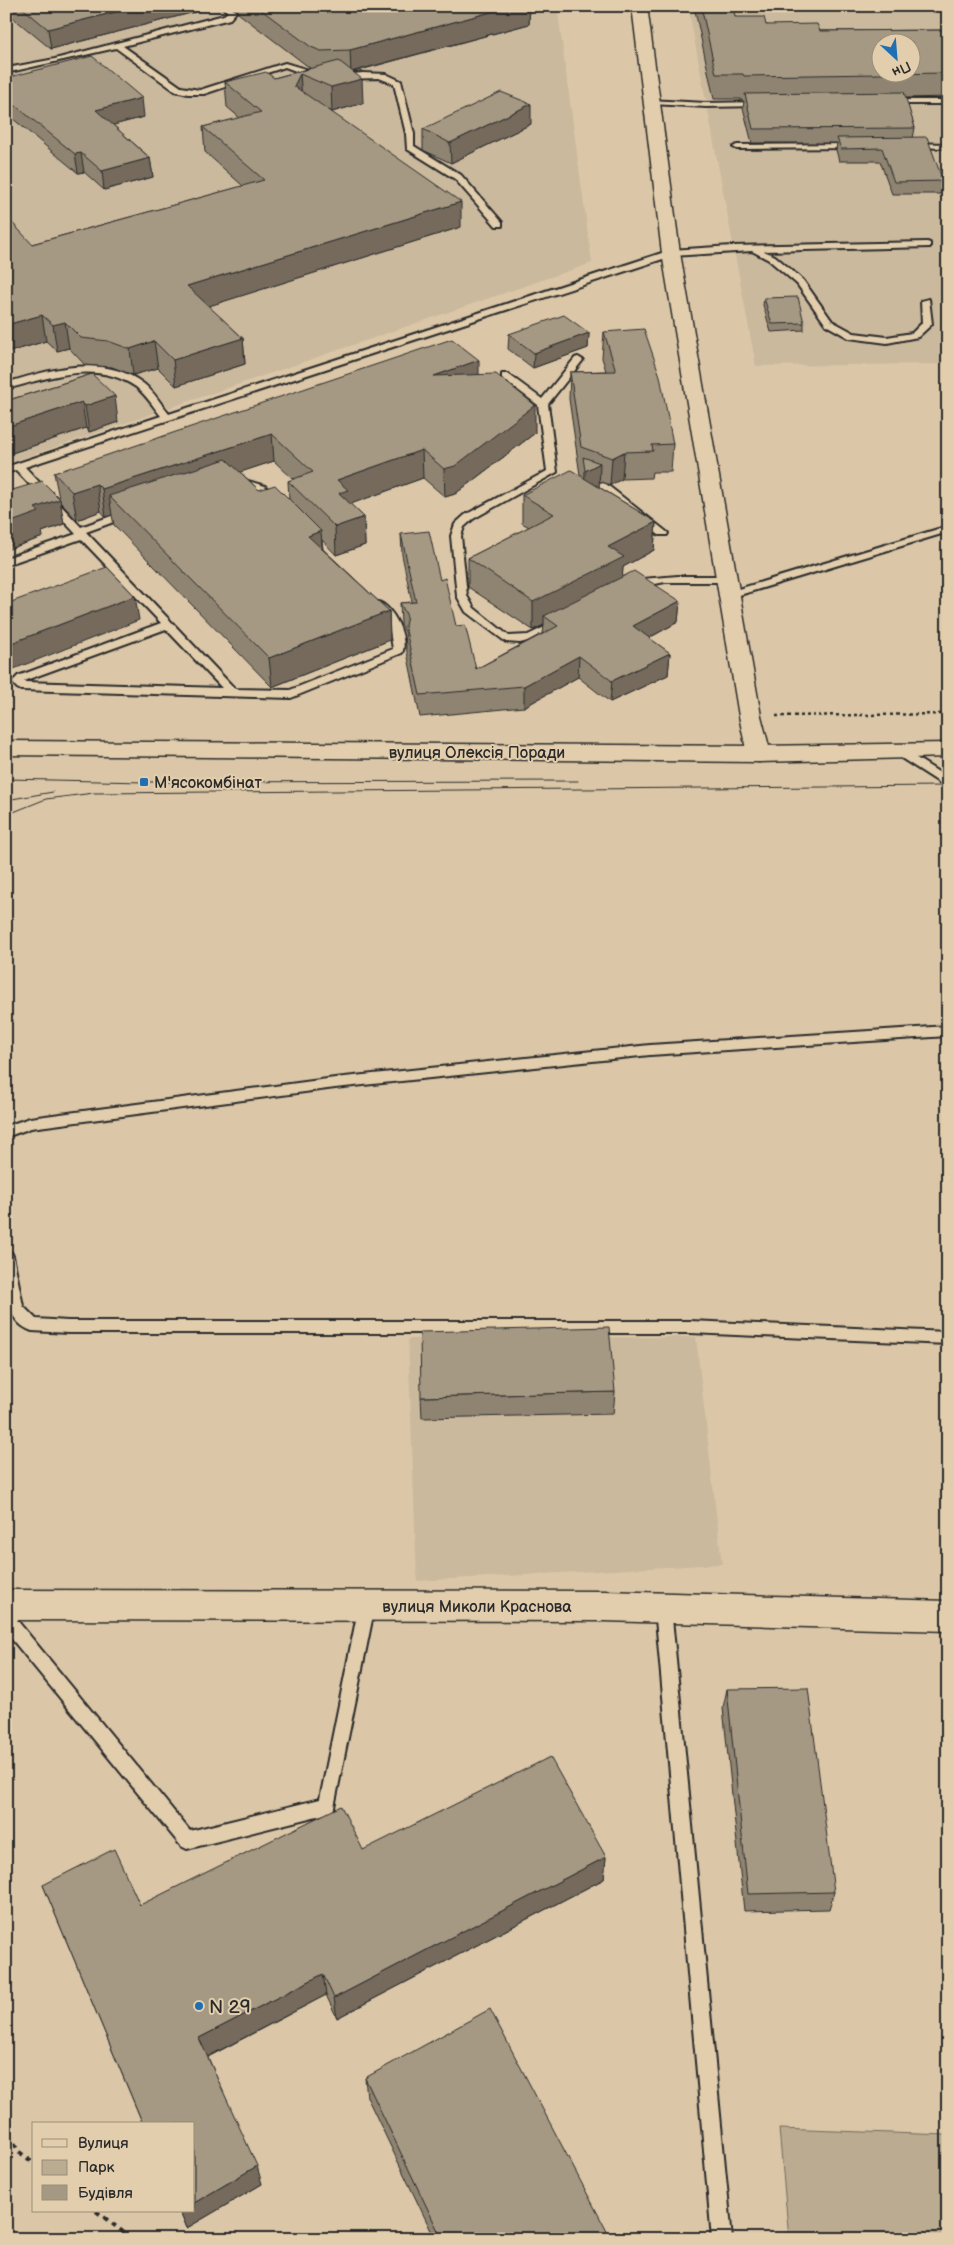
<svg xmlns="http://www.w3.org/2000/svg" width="954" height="2245" font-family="'Balsamiq Sans',sans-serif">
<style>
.built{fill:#cbb99d;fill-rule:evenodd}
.green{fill:#baab91;stroke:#726b5e}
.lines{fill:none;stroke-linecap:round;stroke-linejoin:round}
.service-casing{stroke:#2b2b2b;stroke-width:4}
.minor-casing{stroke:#2b2b2b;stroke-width:3}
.secondary-casing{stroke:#2b2b2b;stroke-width:3}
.path-far1{stroke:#2b2b2b;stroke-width:2.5;stroke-dasharray:3 3;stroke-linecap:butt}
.path{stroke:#2b2b2b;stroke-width:4;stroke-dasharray:5 5;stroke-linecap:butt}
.service{fill:#e2cead;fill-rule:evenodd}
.minor{fill:#e2cead;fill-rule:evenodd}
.secondary{fill:#e2cead;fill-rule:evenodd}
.tram{stroke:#2b2b2b;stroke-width:1}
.wall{fill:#8f8471;stroke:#2b2b2b;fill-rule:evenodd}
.shaded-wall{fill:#746b5c;stroke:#2b2b2b}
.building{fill:#a69983;stroke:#2b2b2b;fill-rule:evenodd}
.poi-dot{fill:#1f6fb2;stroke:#e2cead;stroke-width:2}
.labels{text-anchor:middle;stroke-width:4;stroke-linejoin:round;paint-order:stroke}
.street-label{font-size:16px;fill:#2b2b2b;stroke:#e2cead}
.poi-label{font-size:16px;fill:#2b2b2b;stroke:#e2cead;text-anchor:start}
.near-poi-label{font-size:19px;fill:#2b2b2b;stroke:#e2cead;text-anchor:start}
</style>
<rect width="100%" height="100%" fill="#dbc7a8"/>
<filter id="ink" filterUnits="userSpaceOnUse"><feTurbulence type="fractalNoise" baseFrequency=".02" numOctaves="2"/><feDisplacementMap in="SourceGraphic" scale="10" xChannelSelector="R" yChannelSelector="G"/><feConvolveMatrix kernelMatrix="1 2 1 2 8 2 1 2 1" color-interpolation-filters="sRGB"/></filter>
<g filter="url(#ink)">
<!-- built -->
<path class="built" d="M6,6H557L592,263L6,464Z
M688,6H948V364L756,366ZM882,42H912V72H882Z
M696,1337L722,1564L417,1581L408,1339Z"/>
<!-- green -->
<path class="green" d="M779,2129L948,2135V2239H789Z"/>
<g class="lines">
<!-- service casing -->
<g class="service-casing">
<path id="service" d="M221,6H230L236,12L230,19L123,46L181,87L200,90L285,63L322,74V78L312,77L285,67L204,94H188L175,91L116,48L10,72L6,70L7,68L55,59L224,15L228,12Z
M363,73L386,74L401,81L414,134V146L461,175L502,222V226H496L455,179L407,149L406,134L394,84L379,78L341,79L337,77L341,75Z
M649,100L706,103L761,102L765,104L761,106L706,107L652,104L648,102Z
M887,100H948V104H890L886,102Z
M908,143L948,144V148L911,147L907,145Z
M858,144L859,146L855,148L737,149L733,147L737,145Z
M927,242L930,243V247L764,251L775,256L803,280L832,321L854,333L887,337L912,333L922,323L921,301L929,299L932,324L918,337L887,343L849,338L826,325L797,284L769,260L752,251L672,256L25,467L81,527L125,511H133V515L86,532L235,689L290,690L393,649L389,626L373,605L378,602C393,606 409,639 402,653L291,698L21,690L17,688L12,682L18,676L161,623L81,539L6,565V558L76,534L16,470L6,473V467L161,416C153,406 146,395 136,387C95,359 49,378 6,389V383C50,369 104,353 144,384C154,392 161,404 169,414L671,250L732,246ZM166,629L222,688L24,682L26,680Z
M578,357L583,360L548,404L557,472L473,519L464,527L461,536L467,596L474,608L509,636L528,635L559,620L564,623L536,639L520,643L506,642L466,612L457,596L451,536L455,524L465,515L547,471L538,405L502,378V374H508L542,399L575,358Z
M238,478L265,486L280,502L279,504H271L257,490L234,483V479Z
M583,478L606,484L668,533L667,535H659L598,488L579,483L578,481Z
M948,526V532L733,597L729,598L724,595L725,593Z
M678,576H727L732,579L727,582H665L631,589L626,586L642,579Z
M899,747L948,778V788L895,754L893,751L895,748Z
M948,1026V1036L650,1055L335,1088L31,1128L6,1137V1126L30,1118L335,1078L650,1045Z
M6,1250L11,1252L13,1256L23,1306L36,1319L68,1321H690L948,1332V1344L690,1333H68L32,1331C0,1320 6,1278 6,1250Z
M367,1598L373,1600L375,1605L333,1812L187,1849L181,1846L6,1632V1612L12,1614L190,1831L320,1799L359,1605L361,1600Z
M663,1601L669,1603L671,1608L732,2239H712L655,1608L657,1603Z"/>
</g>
<!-- minor casing -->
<g class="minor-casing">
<path id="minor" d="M632,6H647L680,253L761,716L771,754L767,759L759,762L751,759L747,754L739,716L662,253Z
M6,1590L604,1591L948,1601V1631L604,1621L6,1620Z"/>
</g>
<!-- secondary casing -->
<g class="secondary-casing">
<path id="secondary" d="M6,741L759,746L948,743V757L759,762L6,755Z"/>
</g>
<!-- path-far1 -->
<path class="path-far1" d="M776,716L948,714"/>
<!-- path -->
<path class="path" d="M6,2125L18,2151L34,2163
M96,2211L132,2239"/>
<!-- service -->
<use href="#service" class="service"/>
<!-- minor -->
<use href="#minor" class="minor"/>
<!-- secondary -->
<use href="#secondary" class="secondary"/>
<!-- tram -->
<path class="tram" d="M6,779L144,782L578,781
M6,800L53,792
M6,815L46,799L94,793L948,786"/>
</g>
<!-- wall -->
<path class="wall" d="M6,6H214V7L51,49L6,12Z
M237,6H530L529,24L353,72L363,103L332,112L329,110L461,227L208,306L243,338L245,364L176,386L158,368L133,375L112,367L85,365L69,348L57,351L46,341L6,353L32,244L243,186L205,152L203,127L240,118L227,107L225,82L274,78L310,68L238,13Z
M694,6H733L735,17L766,25L820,31L948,30V97L905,98L915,128L913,138L943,181L941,194H892L880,161H839L836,150L837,143H752L743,108L744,101H741V99H714Z
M6,78L144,117L113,125L150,158L153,177L104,190L84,172L78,173L6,113Z
M531,124L451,163L423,150V129Z
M764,298L804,323V330L771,332L763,305Z
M604,332L673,444L671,472H652L651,478L622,479L610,485L599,481V487L656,522L654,550L623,567L622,577L680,601L678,622L649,638L670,653L668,675L610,702L578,677L524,707L420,717L406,647L405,632L401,624L400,603L412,602L402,555L401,534L440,580L456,626L476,669L543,633L544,625L533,630L468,587V558L529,527L522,523V495L582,477V475H580L569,399L570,372L606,371L602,358Z
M589,333L588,348L533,368L508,349L509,334Z
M92,374L118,422L89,432L86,428L6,455V401Z
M479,375L535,433L455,494L445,497L423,478L350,504L364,517L365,545L336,555L322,540L323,549L389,611L390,640L272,687L114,525L112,515L106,517L101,511L77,520L60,502L64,524L42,532L43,537L6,550L59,498L54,473ZM274,461L293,479L288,481L289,499L259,490L240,472Z
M615,1392L613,1414L422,1418L421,1397Z
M727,1689L834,1892L829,1909L744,1911L723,1708Z
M363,1850L606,1857L604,1879L337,2018L326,1995L208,2057L262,2184L187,2228L180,2211H194V2124H143L43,1885L140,1905Z
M365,2078L611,2239H435L367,2097Z"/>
<!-- shaded-wall -->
<path class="shaded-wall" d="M139,6H214V7L51,49L48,29Z
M513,6H530L529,24L351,72L350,50Z
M300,74L302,99L294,86Z
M362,79L363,103L332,112L331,87Z
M142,98L144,117L98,129L96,110Z
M531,104V124L451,163L450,143Z
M81,153L84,172L78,173L75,154Z
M150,158L153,177L104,190L102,171Z
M461,202V227L190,312L187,286Z
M42,315L46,341L6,353V325Z
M65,322L69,348L57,351L53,325Z
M589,333L588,348L533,368L534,353Z
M243,338L245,364L176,386L173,360Z
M154,341L158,368L133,375L130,349Z
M479,360V387L434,376Z
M115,396L118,422L89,432L85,406Z
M82,402L86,428L6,455V427Z
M535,405V433L455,494L445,497L444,469Z
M272,434L274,461L124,511L109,496L112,515L106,517L102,489Z
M422,450L423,478L348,505L341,521L337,480Z
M624,452L622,479L610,485L612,458Z
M600,463L599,491L584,499L585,471Z
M97,484L101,511L77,520L72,492Z
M60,499L64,524L42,532L43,537L6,550V524L35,508Z
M364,517L365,545L336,555L335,527Z
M656,522L654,550L623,567L622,586L544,616V625L533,630V602L608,547Z
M321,531L323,559L308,536Z
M135,596L139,620L6,672V645Z
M680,601L678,622L632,647L633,626Z
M389,611L390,640L272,687L269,658Z
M670,653L668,675L610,702L612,681Z
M579,656L578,677L524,707V686Z
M606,1857L604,1879L337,2018L334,1998Z
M323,1974L326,1995L205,2058L199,2038Z
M257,2166L262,2184L187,2228L180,2211H194V2203Z"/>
<!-- building -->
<path class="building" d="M20,6H139L48,29Z
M256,6H513L350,50L321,51L311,47Z
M701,6H733L735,17H764L766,25L817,24L820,31L948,30V73L744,76L743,74H716ZM882,42H912V72H882Z
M92,56L142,98L96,110L150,158L102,171L81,153L75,154L6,98V78Z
M339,61L362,79L331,87L300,74L294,86L461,202L187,286L243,338L173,360L154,341L130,349L108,341L81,338L65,322L53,325L42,315L6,325V216L32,244L264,180L203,127L261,112L225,82L266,72L274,78Z
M501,92L531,104L450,143L423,129Z
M904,92L915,128L753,129L745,94Z
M927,137L943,181L894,182L882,148L841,149L837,138Z
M798,297L804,323L772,324L764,298Z
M564,315L589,333L534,353L509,334Z
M644,329L660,376L673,444L652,445L653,451L624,452L612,458L581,447L570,372L616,371L604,332Z
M452,339L479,360L434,376L496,374L535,405L455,466L444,469L422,450L337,480L348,490L339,493L364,517L335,527L288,481L313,472L272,434L102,489L97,484L72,492L54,473Z
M92,374L115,396L85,406L82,402L6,427V401Z
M583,457L600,463L585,471Z
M226,459L259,490L275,485L321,531L308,536L389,611L269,658L109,496Z
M571,470L656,522L608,547L624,557L533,602L468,558L554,514L522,495Z
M42,481L60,499L35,508L39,512L6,524V492Z
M429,531L440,580L445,578L456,626L465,625L476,669L558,626L544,616L634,571L680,601L633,626L670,653L612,681L579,656L524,686L420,695L405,626L407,616L400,603L416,602L401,534Z
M107,567L135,596L6,645V604Z
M609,1327L615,1392L421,1397L420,1332Z
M808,1688L834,1892L748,1894L727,1689Z
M550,1757L606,1857L334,1998L323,1974L199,2038L257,2166L194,2203V2124H143L43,1885L114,1849L140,1905L341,1806L363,1850Z
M490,2009L611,2239H442L365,2078Z"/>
</g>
<!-- markers -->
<g class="poi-dot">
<rect x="139" y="777" width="10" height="10" rx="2.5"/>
<circle cx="199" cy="2006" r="5"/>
</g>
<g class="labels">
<!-- street labels -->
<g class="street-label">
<text x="477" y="758">вулиця Олексія Поради</text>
<text x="477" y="1612">вулиця Миколи Краснова</text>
</g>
<!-- poi labels -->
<g class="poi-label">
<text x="154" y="788">М'ясокомбінат</text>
</g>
<!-- near-poi labels -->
<g class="near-poi-label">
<text x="209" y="2013">N 29</text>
</g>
</g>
<!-- margin -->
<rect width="954" height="2245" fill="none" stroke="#e2cead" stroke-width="25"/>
<rect x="12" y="12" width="929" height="2220" fill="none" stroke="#2b2b2b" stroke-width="2" filter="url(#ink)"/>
<!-- legend -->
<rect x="32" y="2122" width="162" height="90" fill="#e2cead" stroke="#998d79"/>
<rect x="42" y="2139" width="25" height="8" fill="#e2cead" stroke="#998d79"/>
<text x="78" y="2148" font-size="15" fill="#2b2b2b">Вулиця</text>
<rect x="42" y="2160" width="25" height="15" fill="#baab91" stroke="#998d79"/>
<text x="78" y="2172" font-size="15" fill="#2b2b2b">Парк</text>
<rect x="42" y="2185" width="25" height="15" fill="#a69983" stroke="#998d79"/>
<text x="78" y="2198" font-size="15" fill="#2b2b2b">Будівля</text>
<!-- north arrow -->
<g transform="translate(896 58) rotate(154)"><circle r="24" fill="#e2cead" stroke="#998d79"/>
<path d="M0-4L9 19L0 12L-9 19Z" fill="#1f6fb2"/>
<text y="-8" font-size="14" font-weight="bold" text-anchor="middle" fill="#2b2b2b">Пн</text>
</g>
</svg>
